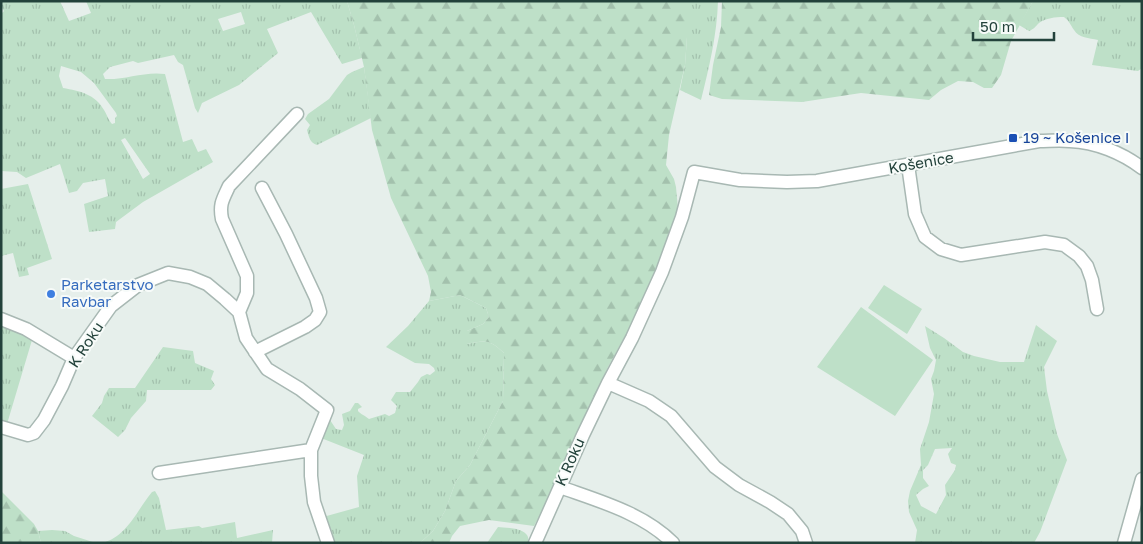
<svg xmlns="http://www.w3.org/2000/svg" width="1143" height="544" font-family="'Golos Text',sans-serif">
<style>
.grass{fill:url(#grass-tufts);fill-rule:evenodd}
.forest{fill:url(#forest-firs)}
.pitch{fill:#bee0c8}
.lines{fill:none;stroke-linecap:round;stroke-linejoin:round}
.minor-casing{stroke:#a8b8b3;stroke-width:15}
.minor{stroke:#fff;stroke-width:12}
.transit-dot{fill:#1a4fb4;stroke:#f7fbf9;stroke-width:2}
.shop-dot{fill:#3f7fe0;stroke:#f7fbf9;stroke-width:2}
.labels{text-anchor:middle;stroke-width:4;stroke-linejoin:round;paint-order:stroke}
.transit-label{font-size:15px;fill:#164399;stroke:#f7fbf9;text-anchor:start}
.street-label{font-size:15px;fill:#23423b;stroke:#f7fbf9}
.shop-label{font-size:15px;fill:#366cbe;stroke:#f7fbf9;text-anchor:start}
</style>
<defs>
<pattern id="grass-tufts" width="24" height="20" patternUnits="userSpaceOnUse" patternTransform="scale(1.25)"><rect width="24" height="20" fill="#bee0c8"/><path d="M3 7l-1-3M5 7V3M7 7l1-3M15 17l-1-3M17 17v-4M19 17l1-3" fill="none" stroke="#a3c1ad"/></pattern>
<pattern id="forest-firs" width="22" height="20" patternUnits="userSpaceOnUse" patternTransform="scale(1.25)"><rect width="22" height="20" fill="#bee0c8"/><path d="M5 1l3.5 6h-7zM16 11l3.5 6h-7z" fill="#a3c1ad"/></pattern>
</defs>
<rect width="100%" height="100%" fill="#e6efeb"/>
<!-- grass -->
<path class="grass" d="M1,1H60L69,21L91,13L86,1H347L354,25L362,58L342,64L311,12L267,29L278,53L239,85L202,103L198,113L195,108L183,65L178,62L174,55L138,63L133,61L110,67L103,74L105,79C125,80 145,71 165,74L183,142L192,139L198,152L206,149L213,162L143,202L116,222L115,229L89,232L84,204L108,196L105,179L83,183L77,191L69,193L60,164L26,178L17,172L1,171V14L4,11L1,7ZM241,12L245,24L223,31L218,19ZM61,66L81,72L94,83L116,113L117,116L115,118V123L112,124C108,119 107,115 104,110C95,94 80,91 63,88L59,76ZM125,138L150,174L143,179L121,140Z
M687,1H718C717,35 709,68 701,100L680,90L685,65L687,37Z
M1033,1H1142V68L1138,71L1092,65L1098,40C1089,38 1079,38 1074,30C1069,23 1071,23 1064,17C1055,17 1046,18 1039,23C1036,26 1034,29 1029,31L1019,25Z
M364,67L371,118L317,145C310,143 309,137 307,130L310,125L305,119L308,114L329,99L347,75L352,72Z
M28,184L52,259L27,268L29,275L19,277L13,253L1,256V189Z
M460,295L486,308L489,317L483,324L467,331V344C486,340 489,339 504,353L503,401L470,465L456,481L445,511L433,531L420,543H331L323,517L359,507L357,476L364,455L321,438L330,420L336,429L342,430L344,425L342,414L350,411L355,403H358L362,407L358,409V411C359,413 367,417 369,419L385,414L389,416L395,413L397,406L391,400L396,392H410L418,382L421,377L427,374L430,375L435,371L434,368L429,364L415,363L386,347L408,326L429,301Z
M1,325L25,334L32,340L7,424L1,423Z
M1036,325L1057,341L1044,367L1047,391L1057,434L1067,460L1040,532L1034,543H915L917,530L909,512L908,501L910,491L921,465L920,449L929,422L934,394L931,379L934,371L936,360L930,348L925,326L944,338L963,352L974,356L1000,362H1024ZM952,448L948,454L951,463L956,465L955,470L945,485L946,495L936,514L921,506L916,495L923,489L929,486L923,478V470L928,465L935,449Z
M163,347L193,351L195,363L214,371L211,379L215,385L211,390H147L146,401L131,418L125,430L118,437L92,416L102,403L104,396L109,388H135Z
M155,491L159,498L166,530L199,526L202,528L235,522L237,538L273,530L272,543H102C127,537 137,510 152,492Z
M498,527C508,528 532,528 528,543H487Z
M52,530L65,531L74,536L96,543H41L38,531Z"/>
<!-- forest -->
<path class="forest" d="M347,1H687V37L685,65L669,135L666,165L674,179L676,187L678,209L668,242L651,284L630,327L608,367L541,513L534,526L489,520L460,526L452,536L449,543H420L433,531L445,511L456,481L470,465L503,401L504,353C489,339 486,340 467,344L463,338L467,331L483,324L489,317L486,308L460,295L429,301L431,292L428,276L391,198L372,130L364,67L354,25Z
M722,1H1033L1011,41L1001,75L992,88H984L973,82L958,81L941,90L929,100L861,93L802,102L722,99L709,95L713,65L721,27Z
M1,491L34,524L38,531L41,543H1Z"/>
<!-- pitch -->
<path class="pitch" d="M884,285L922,309L907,334L868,308Z
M861,307L933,360L895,416L817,367Z"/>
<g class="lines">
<!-- minor casing -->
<g class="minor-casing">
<path id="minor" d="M908,165L915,214L925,237L941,249L961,255L1045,242L1064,245L1079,256L1087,266L1092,280L1097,309
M239,312L247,293V276L222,219C219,204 223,199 229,186L297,114
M1,319L26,329L74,358
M255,352L305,327L315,320L320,312L316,298L286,234L262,188
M608,383L649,401L671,416L715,467L739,485L770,502L788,514L802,531L806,543
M1,427L28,435L34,433L44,420L62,386L74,358L111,306L138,285L168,273L190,277L207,284L225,299L239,312L246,338L267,369L300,389L327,410L311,450V476L314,502L328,543
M159,473L311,450
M560,487C599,501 643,513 673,543
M535,543L583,435L608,383L632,338L662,272L682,217L694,172L740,180L787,182L817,181L1039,141C1049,141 1060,140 1070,141C1096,142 1122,153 1142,168
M1124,543L1142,479"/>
</g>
<!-- minor -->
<use href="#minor" class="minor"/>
</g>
<!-- markers -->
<rect class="transit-dot" x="1008" y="133" width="10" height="10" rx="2.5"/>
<circle class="shop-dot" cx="51" cy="294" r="5"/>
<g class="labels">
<!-- transit labels -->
<g class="transit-label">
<text x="1023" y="143">19 ~ Košenice I</text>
</g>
<!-- street labels -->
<g class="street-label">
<text transform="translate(921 163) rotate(-10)" y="5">Košenice</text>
<text transform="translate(86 345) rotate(-57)" y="5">K Roku</text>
<text transform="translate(570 462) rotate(-66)" y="5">K Roku</text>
</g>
<!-- shop labels -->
<g class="shop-label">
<text x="61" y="290">Parketarstvo<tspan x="61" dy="17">Ravbar</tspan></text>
</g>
</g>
<!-- border -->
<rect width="1143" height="544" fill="none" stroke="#23423b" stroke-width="5"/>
<!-- scale -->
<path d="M973 32v8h81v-8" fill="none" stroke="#23423b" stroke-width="2.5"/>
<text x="980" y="32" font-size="15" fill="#23423b" stroke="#f7fbf9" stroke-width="4" paint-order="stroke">50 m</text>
</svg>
